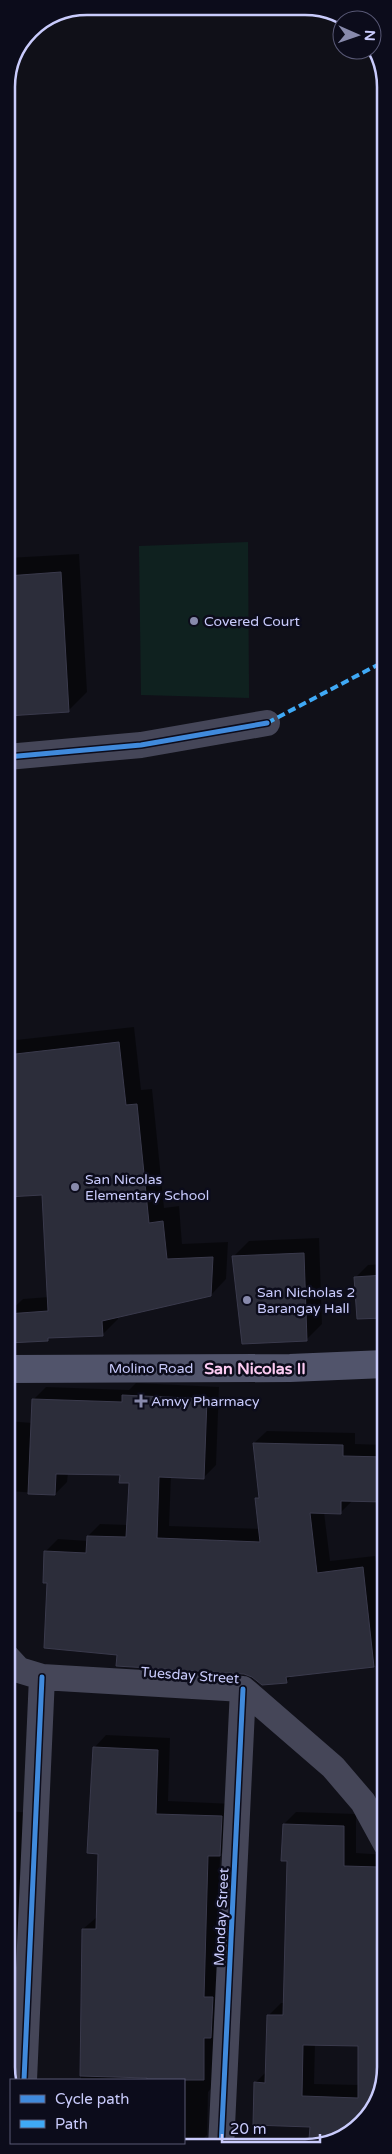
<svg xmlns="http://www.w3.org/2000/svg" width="392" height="2154" font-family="'Varela Round',sans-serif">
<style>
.green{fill:#0f211f}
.shadow{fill:#0007;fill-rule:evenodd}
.building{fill:#2c2d3a;stroke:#3a3a4c;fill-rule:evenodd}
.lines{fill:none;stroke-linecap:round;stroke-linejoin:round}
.street{stroke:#454658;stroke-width:26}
.secondary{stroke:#51546b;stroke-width:28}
.quiet{stroke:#3fa9f5;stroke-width:4;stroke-dasharray:8 4;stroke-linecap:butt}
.cycleway-casing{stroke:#0c0c1b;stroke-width:8}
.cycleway{stroke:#408adc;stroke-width:5}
.poi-dot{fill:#888aac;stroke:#0c0c1b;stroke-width:2}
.labels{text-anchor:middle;stroke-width:5;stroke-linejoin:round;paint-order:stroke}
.poi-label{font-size:14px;fill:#c9cbfc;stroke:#0c0c1b;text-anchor:start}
.street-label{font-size:14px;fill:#c9cbfc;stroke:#0c0c1b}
.quarter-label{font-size:16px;font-weight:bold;fill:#fccbf2;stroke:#0c0c1b}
.rim{fill:none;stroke:#c9cbfc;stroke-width:2.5}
</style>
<rect width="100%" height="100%" fill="#101018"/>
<!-- green -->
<path class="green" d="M248,542L249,698L141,695L139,546Z"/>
<!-- shadow -->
<path class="shadow" d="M79,554L87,692L68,711L7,715V558Z
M134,1027L141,1090L152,1089L164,1208L179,1206L182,1244L228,1242L226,1279L211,1295L118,1316V1319L102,1335L50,1337L47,1339L7,1314L23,1299L49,1297L43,1194L7,1196V1041Z
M319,1238L322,1324L306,1340L233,1257L249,1241Z
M385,1264V1316L358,1318L356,1277L368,1265Z
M136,1383L219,1387L216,1465L203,1478L171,1476L169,1526L260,1529L256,1499L260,1495L254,1443L267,1431L355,1433V1444L385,1445V1501L353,1500L340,1513L324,1512L330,1561L375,1556L378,1576H385V1665L292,1675L286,1682L244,1673L118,1653L49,1582L45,1552L58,1539L88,1541V1536L100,1524L128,1525L130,1482L121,1473H68L67,1482L55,1494L7,1491V1421L32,1423L33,1400L46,1387L129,1390Z
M106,1735L170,1738L168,1801L234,1804L232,1843L220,1855L215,2084L208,2092L207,2135L195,2147L77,2146V2143H184V2080H81L83,1929L97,1917L100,1853L94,1748Z
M7,1811L32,1813L24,1959L12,1972L7,1971Z
M296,1812L356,1814V1853L386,1855V2072L362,2124L333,2138H310L311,2125L255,2083L267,2071L269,2015L281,2003H285L288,1860L284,1824ZM315,2044L360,2045L359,2085L314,2084Z
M7,2044L21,2045L11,2086L7,2077Z"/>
<!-- building -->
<path class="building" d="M61,572L69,712L7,716V576Z
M119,1042L126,1105L137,1104L149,1223L163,1221L167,1259L213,1257L211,1296L102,1321L103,1336L48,1338V1341L8,1343L7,1314L48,1311L42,1195L7,1197V1055Z
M304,1253L307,1341L242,1344L232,1256Z
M385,1275V1318L357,1319L354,1277Z
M122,1395L207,1399L204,1479L159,1477L157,1538L260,1542L255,1498H259L253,1443L343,1445V1456L385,1457V1502L341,1501V1514L310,1513L317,1573L363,1567L374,1667L286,1677L287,1683L262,1685L252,1677L244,1674L116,1666L117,1655L44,1648L47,1583H43L44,1551L86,1553L87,1536L126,1537L129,1483H119L120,1475L56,1474L55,1495L28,1494L32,1399L122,1402Z
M93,1747L158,1750L156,1814L222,1816L220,1856H208L204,1997H213L211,2038H204V2080H147V2078L80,2076L82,1929H96L98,1854L87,1853Z
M283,1824L344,1826V1866L379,1867L376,1950H385L386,2072L362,2124L331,2139H309L310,2127L253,2125L254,2082L265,2083L267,2015H283L287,1861H281ZM303,2045L358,2046V2098L302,2096Z"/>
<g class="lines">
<!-- street -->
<path class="street" d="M7,757L141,745L267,723
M7,1657L19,1670L42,1677L243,1689L333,1767L363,1802L386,1844
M24,2080L42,1677
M221,2147L243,1689"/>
<!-- secondary -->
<path class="secondary" d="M7,1369L290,1368L385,1364"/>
<!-- quiet -->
<path class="quiet" d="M267,723L385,661"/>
<!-- cycleway casing -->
<g class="cycleway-casing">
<path id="cycleway" d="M7,757L141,745L267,723
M24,2080L42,1677
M221,2147L243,1689"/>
</g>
<!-- cycleway -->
<use href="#cycleway" class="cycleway"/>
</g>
<!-- markers -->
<g class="poi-dot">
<circle cx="194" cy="621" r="5"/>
<circle cx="75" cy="1187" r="5"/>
<circle cx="247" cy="1300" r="5"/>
<path d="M138.5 1393.5h5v5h5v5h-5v5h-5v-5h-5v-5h5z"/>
</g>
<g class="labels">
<!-- poi labels -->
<g class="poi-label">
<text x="204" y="626">Covered Court</text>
<text x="85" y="1184">San Nicolas<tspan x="85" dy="16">Elementary School</tspan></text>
<text x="257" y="1297">San Nicholas 2<tspan x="257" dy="16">Barangay Hall</tspan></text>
<text x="151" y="1406">Amvy Pharmacy</text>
</g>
<!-- street labels -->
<g class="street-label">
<text x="151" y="1373">Molino Road</text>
<text transform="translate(190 1675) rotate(4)" y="5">Tuesday Street</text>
<text transform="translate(221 1917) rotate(-87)" y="5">Monday Street</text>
</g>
<!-- quarter labels -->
<g class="quarter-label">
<text x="255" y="1374">San Nicolas II</text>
</g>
</g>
<!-- crop -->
<path d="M0 0H392V2154H0ZM87 15H305A72 72 0 0 1 377 87V2067A72 72 0 0 1 305 2139H87A72 72 0 0 1 15 2067V87A72 72 0 0 1 87 15Z" fill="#0c0c1b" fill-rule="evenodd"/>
<path class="rim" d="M87 15H305A72 72 0 0 1 377 87V2067A72 72 0 0 1 305 2139H87A72 72 0 0 1 15 2067V87A72 72 0 0 1 87 15Z"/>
<!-- legend -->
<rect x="10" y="2079" width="175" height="65" fill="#0c0c1b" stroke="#585875"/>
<rect x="20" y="2095" width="25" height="8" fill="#408adc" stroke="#585875"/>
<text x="55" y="2104" font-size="15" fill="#c9cbfc">Cycle path</text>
<rect x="20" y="2120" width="25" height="8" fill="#3fa9f5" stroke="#585875"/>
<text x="55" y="2129" font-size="15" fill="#c9cbfc">Path</text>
<!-- north arrow -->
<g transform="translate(357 35) rotate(92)"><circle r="24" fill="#0c0c1b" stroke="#585875"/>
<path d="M0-4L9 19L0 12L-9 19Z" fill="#888aac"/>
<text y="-8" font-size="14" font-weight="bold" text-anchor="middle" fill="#c9cbfc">N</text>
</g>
<!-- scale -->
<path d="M222 2134v8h98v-8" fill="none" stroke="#c9cbfc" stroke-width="2.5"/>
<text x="230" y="2134" font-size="15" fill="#c9cbfc" stroke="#0c0c1b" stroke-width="4" paint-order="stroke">20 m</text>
</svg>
